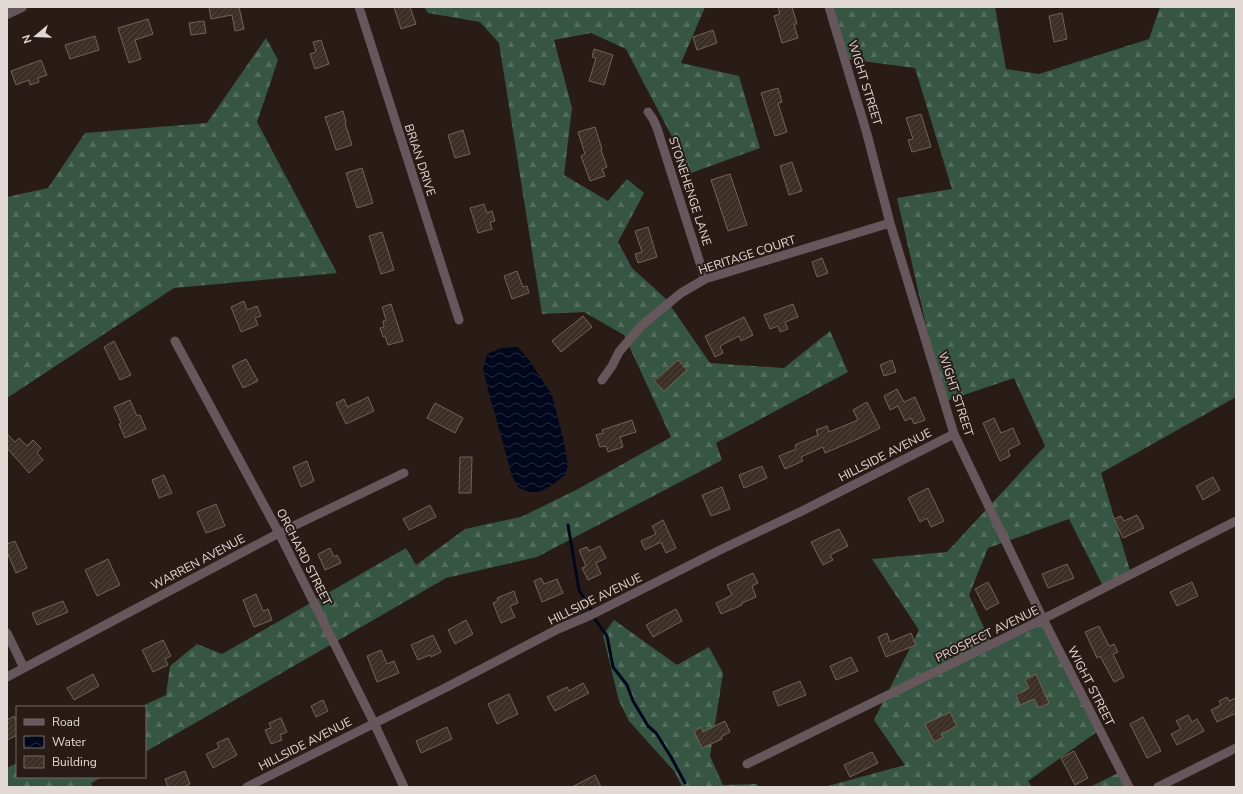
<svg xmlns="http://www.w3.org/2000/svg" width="1243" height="794" font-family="'Nunito Sans',sans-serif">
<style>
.forest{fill:url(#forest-firs)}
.water{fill:url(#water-waves)}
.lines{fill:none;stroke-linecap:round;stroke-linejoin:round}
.stream{stroke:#01081d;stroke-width:3}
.building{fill:url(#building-hatch);stroke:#72635a}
.minor{stroke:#66575d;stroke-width:9}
.tertiary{stroke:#66575d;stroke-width:10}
.labels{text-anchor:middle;stroke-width:4;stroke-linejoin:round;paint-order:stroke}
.street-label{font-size:12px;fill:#e2d9d4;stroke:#291c16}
</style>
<defs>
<pattern id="forest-firs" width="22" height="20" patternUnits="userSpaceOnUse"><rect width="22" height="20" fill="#365643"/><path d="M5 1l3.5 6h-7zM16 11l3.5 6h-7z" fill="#536e5d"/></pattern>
<pattern id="water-waves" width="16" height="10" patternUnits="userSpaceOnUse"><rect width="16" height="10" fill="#01081d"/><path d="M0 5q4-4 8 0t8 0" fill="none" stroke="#262b3d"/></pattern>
<pattern id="building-hatch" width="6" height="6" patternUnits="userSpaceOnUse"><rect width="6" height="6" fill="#3c2f26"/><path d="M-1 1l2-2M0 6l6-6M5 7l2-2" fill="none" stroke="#4f433a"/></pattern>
</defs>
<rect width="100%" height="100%" fill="#291c16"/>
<!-- forest -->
<path class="forest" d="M424,7H705L681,63L739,76L760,148L691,173L626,49L591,33L554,40L572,108L564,175L608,201L627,179L644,193L618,242L632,268L665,298L710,363L784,368L830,331L848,372L716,443L722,460L537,557L446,578L145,752V707H140L166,695L170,666L197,644L222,654L406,548L416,565L465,529L521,517L578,489L671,437L624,335L584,312L542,314L499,43L480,22L428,13Z
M832,7H995L1006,69L1039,74L1149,39L1160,7H1236V397L1101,473L1131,574L1103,586L1069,519L988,548L969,595L991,643L1044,615L1098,731L1028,781L1032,787H824L905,765L874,720L919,630L872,559L947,552L1045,446L1014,378L946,401L940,386L897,198L952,189L915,68L846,59Z
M266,38L278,60L257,122L337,273L174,288L7,398V197L48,188L85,133L207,123Z
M614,620L677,665L709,647L723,673L710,756L723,785L757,784L758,787H682L675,772L629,721L619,701L603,635Z
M17,763V777H102L91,783L92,787H7V768Z
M1118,773L1125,787H1090Z"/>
<!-- water -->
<path class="water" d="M518,347L529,360L552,395L564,442L568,466L565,475L551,486L539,492H530L519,488L512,476L487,386L483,369L487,354L501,348Z"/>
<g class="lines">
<!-- stream -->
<path class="stream" d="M568,525L579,590L591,609
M595,619L607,636L613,667L627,685L633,701L648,726L656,733L671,757L685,783"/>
</g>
<!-- building -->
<path class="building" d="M209,7H239L244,29L235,31L232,15L211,19Z
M394,7H410L416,24L401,29Z
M778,7H792L797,24H794L798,38L782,43L774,16L780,14Z
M1062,13L1067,39L1054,42L1049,16Z
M148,19L153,34L135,40L141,59L129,63L118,28Z
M204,21L206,33L191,35L189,23Z
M713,30L717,43L697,50L693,37Z
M95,36L99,50L70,59L65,45Z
M321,40L329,64L315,69L310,54L316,52L313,42Z
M594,49L613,55L604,85L589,81L596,58L592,57Z
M41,60L47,75L38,78L39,82L30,85L29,80L16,85L11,71Z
M778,88L782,102L778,103L787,132L775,136L761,93Z
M343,111L346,122L345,123L352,145L336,150L325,117Z
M921,114L931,147L912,152L908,140L913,139L906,118Z
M595,127L602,149L601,150L607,167L602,169L605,176L590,181L581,156L585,154L578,132Z
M463,130L470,154L455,158L448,135Z
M792,162L802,191L789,195L780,166Z
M362,168L373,203L357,208L346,173Z
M730,174L747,225L728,231L711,180Z
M484,204L487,213L492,211L495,221L490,222L492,229L478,233L470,208Z
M648,227L657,257L638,263L635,254L642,252L635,231Z
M382,232L394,270L381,274L369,236Z
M822,258L828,273L817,277L812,262Z
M517,271L523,287L527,286L529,293L512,299L504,276Z
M244,301L247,310L257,306L261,316L255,318L258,325L241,332L231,307Z
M391,304L403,341L388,345L385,336L383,337L380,328L384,327L383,321L386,320L382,307Z
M793,304L798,317L785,322L788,329L780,332L778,326L770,329L764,315Z
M583,316L592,327L561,352L552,341Z
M744,317L753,335L741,341L739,336L720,346L723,353L715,357L705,336Z
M114,341L131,375L120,380L104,347Z
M246,359L258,381L243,388L232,366Z
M678,360L687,370L664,391L654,381Z
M892,360L896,372L884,376L880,365Z
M897,389L904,402L915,397L925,420L914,424L911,418L905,421L898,406L890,410L884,396Z
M368,397L374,411L346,424L336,403L344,399L347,407Z
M130,400L137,416L140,415L146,429L125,438L119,424L121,423L114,407Z
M867,402L880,428L860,438L825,453L823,447L801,457L803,461L785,469L779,456L796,449L795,445L818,435L816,430L827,426L829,432L858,420L853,410Z
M435,403L463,418L455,433L427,418Z
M994,418L1001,433L1013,428L1020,444L1008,450L1010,456L1000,461L983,423Z
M632,420L636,432L620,437L623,447L608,452L606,446L600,447L596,435L603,433L602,430Z
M7,434L15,442L19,438L27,446L33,440L41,448L37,453L43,460L29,473L7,448Z
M460,457H472L471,493H459Z
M307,461L314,481L301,487L293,467Z
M762,466L767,478L744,488L739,475Z
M164,475L172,493L159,498L152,480Z
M1213,477L1220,490L1203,500L1196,486Z
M722,487L730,509L711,516L702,495Z
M928,488L944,521L931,527L927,518L920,522L908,498Z
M216,504L225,526L206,533L197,512Z
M430,505L436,517L409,530L403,519Z
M1137,515L1144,528L1123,538L1114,519L1121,516L1124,521Z
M663,520L676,548L666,553L661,542L645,550L641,541L656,534L652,526Z
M839,529L848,546L830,555L833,560L823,565L811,542Z
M15,541L27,568L16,573L7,552V544Z
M600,546L606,558L596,563L601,574L588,580L582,568L586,566L579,550L587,547L589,551Z
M330,548L334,557L337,555L341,563L325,570L318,554Z
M108,559L120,585L97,596L85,570Z
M1067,564L1074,578L1048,588L1042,574Z
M753,573L758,583L752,586L756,597L742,603V605L721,614L716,603L732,595L727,585Z
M541,578L544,584L557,579L563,593L542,602L534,581Z
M988,582L999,603L986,610L975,589Z
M1192,582L1198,596L1177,606L1170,592Z
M514,591L518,603L510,606L515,617L501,623L493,603L498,601L497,598Z
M256,594L263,611L268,609L272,620L254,627L243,600Z
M63,601L68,612L37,625L32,613Z
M676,609L682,621L653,637L646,625Z
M466,620L473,634L455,644L448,630Z
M1099,626L1109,646L1114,644L1118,652L1113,654L1124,677L1114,682L1100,656L1097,658L1085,632Z
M887,633L890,642L911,633L916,645L886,657L878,637Z
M433,635L441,652L431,657L430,655L418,660L411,645Z
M163,640L171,656L165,659L168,665L153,672L142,650Z
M381,650L387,664L394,661L399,673L377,682L367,656Z
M851,657L858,671L836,680L830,666Z
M93,674L99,686L74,700L67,688Z
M1036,674L1049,703L1039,708L1034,699L1020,705L1016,695L1029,688L1025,680Z
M800,681L806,695L778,706L773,692Z
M583,683L589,693L555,711L547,697L567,687L569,691Z
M509,694L518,714L497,724L488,704Z
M1227,697L1229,701L1236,698V713L1217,722L1211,710L1221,705L1219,701Z
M323,700L328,711L316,717L311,706Z
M950,712L957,726L941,734L943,737L934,742L925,724Z
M1188,715L1192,722L1197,719L1204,731L1177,745L1171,734L1181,729L1176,721Z
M14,716L17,723V735L7,740V720Z
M1143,717L1161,751L1147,758L1130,724Z
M281,718L287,732L280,735L282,740L271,744L265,730L271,728L269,723Z
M725,721L730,732L721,737L722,739L702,748L694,731L701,727L703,732Z
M447,727L452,739L421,753L416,741Z
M228,738L237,755L213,768L206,754L219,748L217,743Z
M1074,751L1088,778L1075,785L1061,758Z
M872,752L878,763L850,777L844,765Z
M185,771L190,784L183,787H168L165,779Z
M595,775L601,787H572Z"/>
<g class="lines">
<!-- minor -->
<path class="minor" d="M359,7L459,320
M829,7L867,134L890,223L954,434L1043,619L1129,787
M648,112L653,119L657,128L705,279
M175,341L279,533L374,723L404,787
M602,380L612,366L619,352L641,326L681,293L705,279L890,223
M7,633L24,668
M7,677L279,533L404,473
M747,764L1043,619L1236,521
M247,787L447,687L558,629L591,615L720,550L802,511L954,434
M1158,787L1236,748"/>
<!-- tertiary -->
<path class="tertiary" d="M7,14L22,7"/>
</g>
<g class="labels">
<!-- street labels -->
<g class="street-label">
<text transform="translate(865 83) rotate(73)" y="4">WIGHT STREET</text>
<text transform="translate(420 160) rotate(72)" y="4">BRIAN DRIVE</text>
<text transform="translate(690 191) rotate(72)" y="4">STONEHENGE LANE</text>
<text transform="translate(747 255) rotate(-18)" y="4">HERITAGE COURT</text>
<text transform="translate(956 394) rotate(72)" y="4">WIGHT STREET</text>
<text transform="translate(885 455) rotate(-27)" y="4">HILLSIDE AVENUE</text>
<text transform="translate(304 557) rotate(63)" y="4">ORCHARD STREET</text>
<text transform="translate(198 562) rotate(-28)" y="4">WARREN AVENUE</text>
<text transform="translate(595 599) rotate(-26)" y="4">HILLSIDE AVENUE</text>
<text transform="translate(987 634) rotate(-26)" y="4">PROSPECT AVENUE</text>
<text transform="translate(1091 686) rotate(63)" y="4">WIGHT STREET</text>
<text transform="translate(305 744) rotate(-27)" y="4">HILLSIDE AVENUE</text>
</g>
</g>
<!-- border -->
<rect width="1243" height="794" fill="none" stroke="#e2d9d4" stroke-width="16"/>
<!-- legend -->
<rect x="16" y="706" width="130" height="72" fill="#291c16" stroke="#736862"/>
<rect x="24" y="719" width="20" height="6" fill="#66575d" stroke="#736862"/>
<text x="52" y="726" font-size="12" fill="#e2d9d4">Road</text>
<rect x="24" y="736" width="20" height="12" fill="url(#water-waves)" stroke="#736862"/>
<text x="52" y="746" font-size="12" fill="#e2d9d4">Water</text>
<rect x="24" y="756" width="20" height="12" fill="url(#building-hatch)" stroke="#736862"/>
<text x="52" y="766" font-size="12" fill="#e2d9d4">Building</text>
<!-- north arrow -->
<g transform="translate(36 36) rotate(251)" stroke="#291c16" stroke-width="3" paint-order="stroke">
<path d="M0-3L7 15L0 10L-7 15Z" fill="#e2d9d4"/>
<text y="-6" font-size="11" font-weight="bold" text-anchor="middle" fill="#e2d9d4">N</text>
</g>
</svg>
